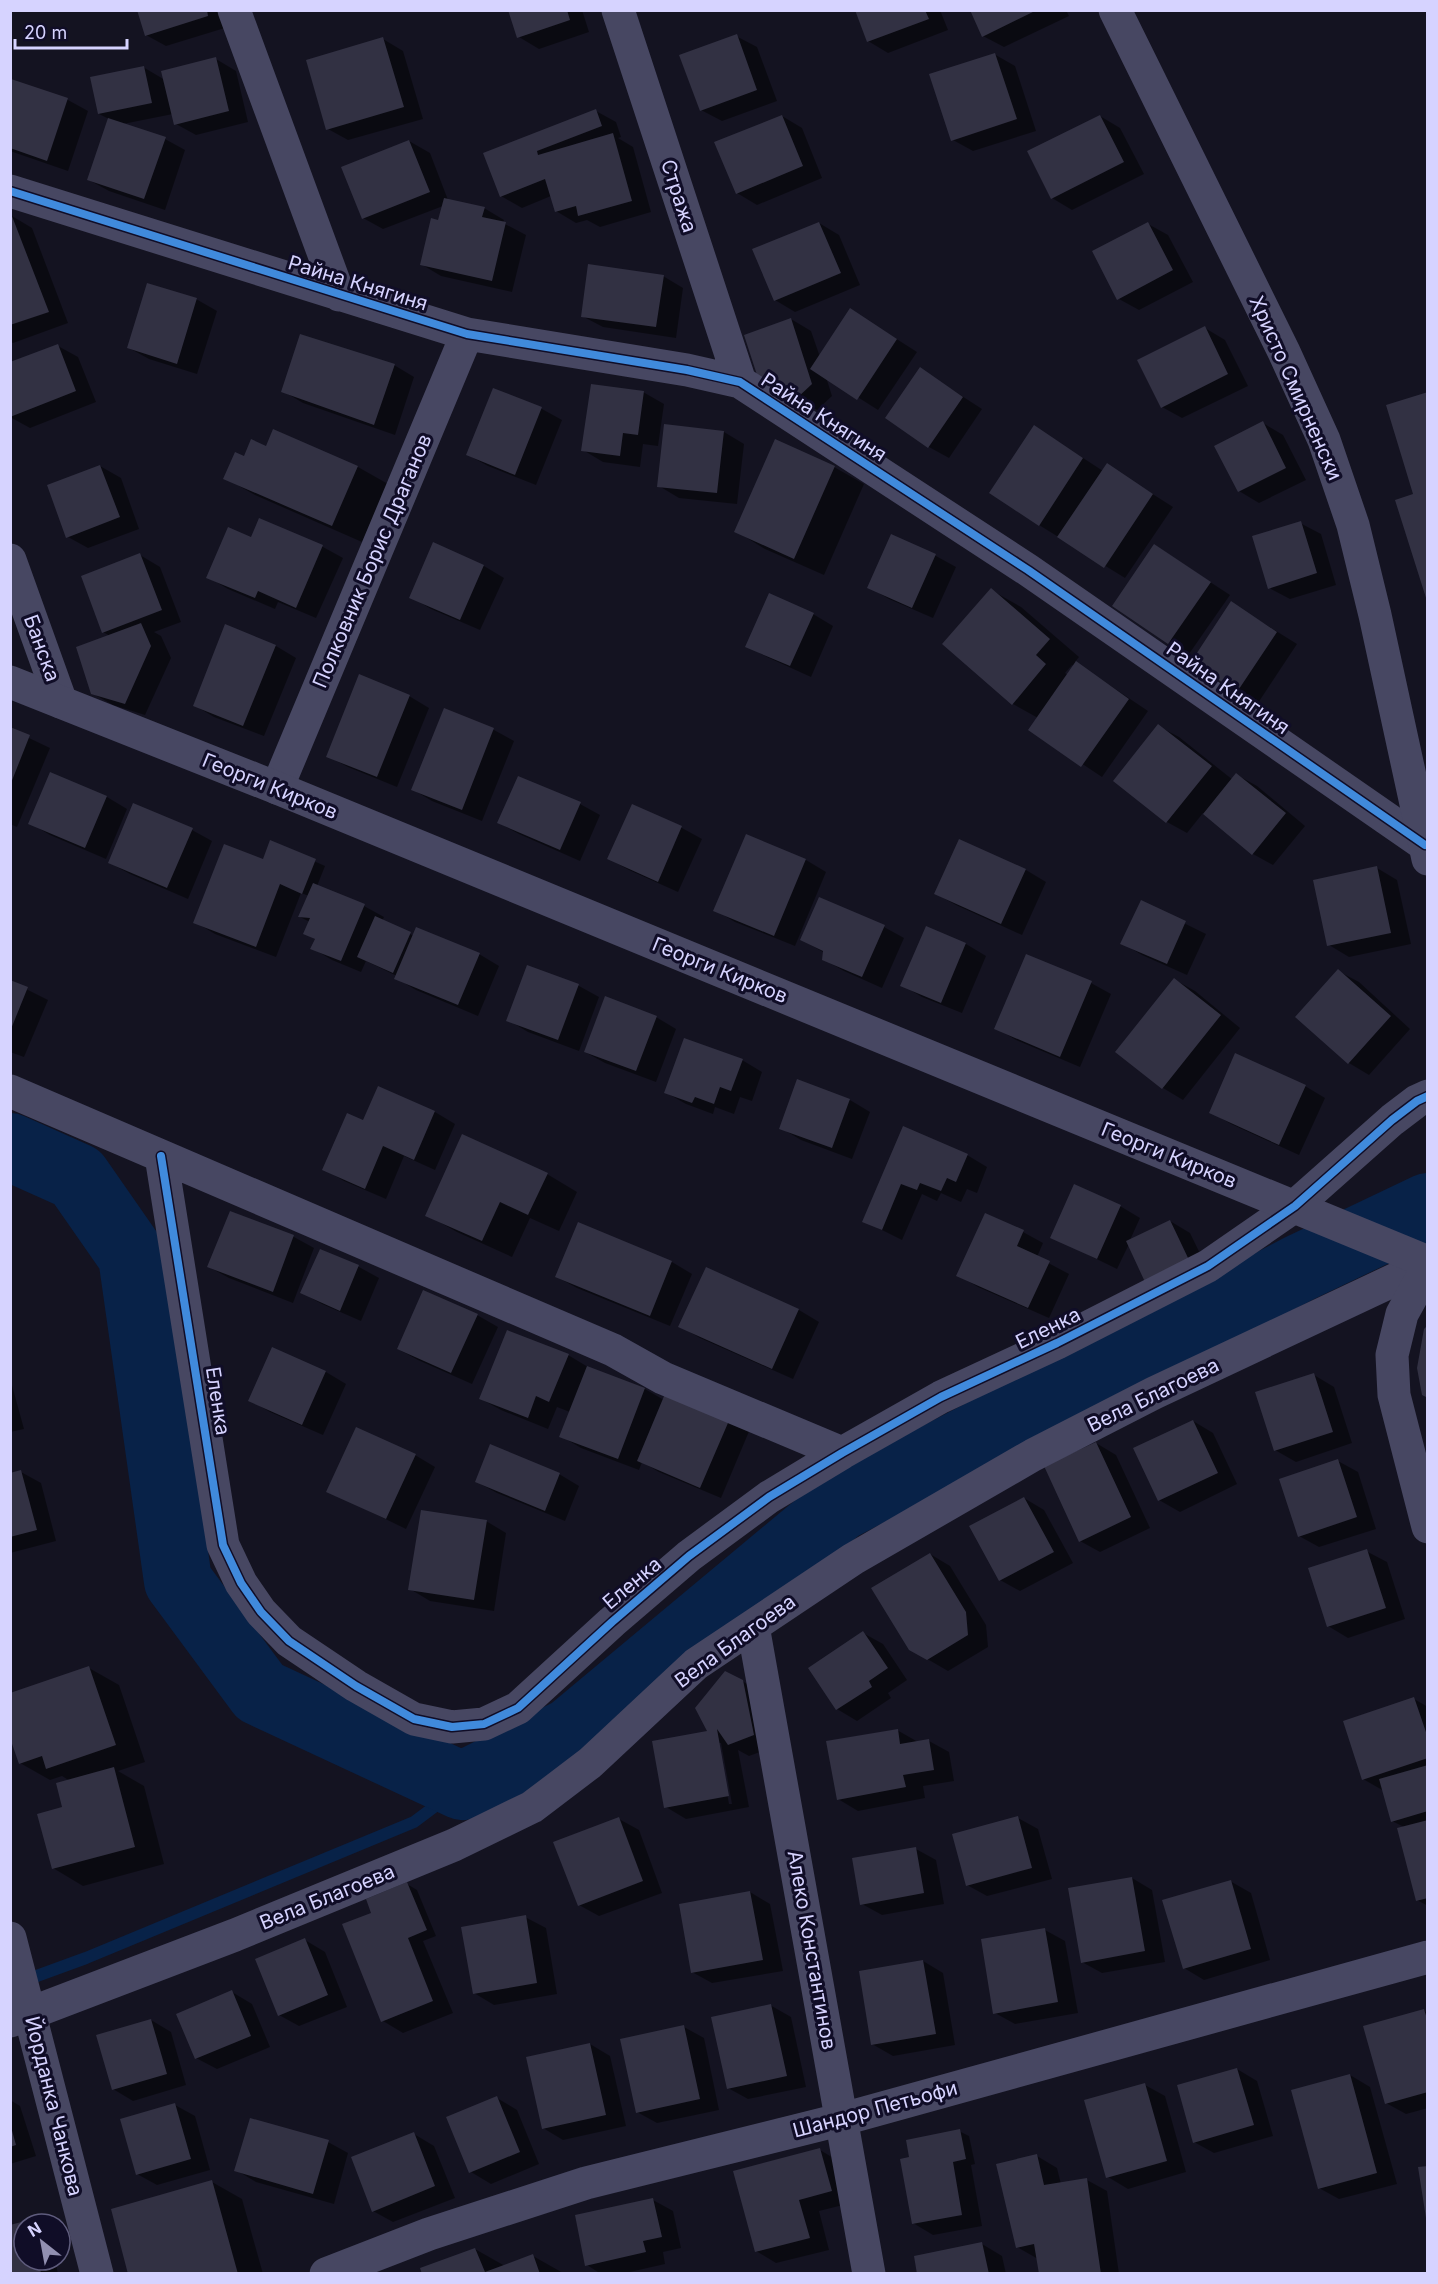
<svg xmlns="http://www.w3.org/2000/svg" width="1438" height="2284" font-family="Inter,sans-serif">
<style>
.shadow{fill:#0007;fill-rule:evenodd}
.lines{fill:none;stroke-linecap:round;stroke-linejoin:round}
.stream{stroke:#082248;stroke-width:12}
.river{stroke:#082248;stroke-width:68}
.building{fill:#323143}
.minor{stroke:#474762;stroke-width:33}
.tertiary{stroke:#474762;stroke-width:33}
.cycleway-casing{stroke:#100d27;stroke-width:11}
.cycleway{stroke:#408adc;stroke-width:8}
.labels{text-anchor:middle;stroke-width:6;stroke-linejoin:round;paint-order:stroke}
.street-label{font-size:20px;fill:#d6d3ff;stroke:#100d27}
</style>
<rect width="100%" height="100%" fill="#141321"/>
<!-- shadow -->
<path class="shadow" d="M139,10H222L228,27L166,46L146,35Z
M509,10H582L589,32L539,49L519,37Z
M856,10H940L948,30L888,53L868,41Z
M972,10H1066L1069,16L1004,47L983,36Z
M736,36L757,47L777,101L722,121L701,110Z
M383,39L403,51L423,119L348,140L328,129Z
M994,54L1015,66L1036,131L973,151L953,140Z
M216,59L236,71L248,122L196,135L176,124L173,114L123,124L165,139L185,150L165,210L109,191L89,180L109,119L99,114L143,67L165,80Z
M12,81L68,100L88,111L68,171L10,151Z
M596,111L616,122L621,137L618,138L633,147L651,212L600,227L587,220L576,223L556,211L551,196L522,208L501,196L485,154Z
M782,116L802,128L822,178L757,205L737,193Z
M1100,116L1120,128L1144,174L1072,210L1052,198Z
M409,141L430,153L448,200L484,208L504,220L503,223L526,235L512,292L441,276L421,264L440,222L443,206L383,229L363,218Z
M12,216L32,228L68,323L13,343L10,341Z
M819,223L839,235L860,285L795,312L775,300Z
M1148,224L1168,235L1193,282L1139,310L1119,299Z
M663,276L683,288L676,338L603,327L582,316Z
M196,299L217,311L197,374L149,359L129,348Z
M851,310L917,352L878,410L826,377L832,396L817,410L760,377L791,319L811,331L820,357Z
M1205,328L1225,340L1248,386L1182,418L1162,407Z
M58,346L78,357L96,402L30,428L10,417V364Z
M394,365L414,377L395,435L303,403L283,391Z
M920,369L982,409L949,458L929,447Z
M494,390L542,409L562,420L536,485L488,466L468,455Z
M643,392L664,404L658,446L643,444L640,467L603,462L583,450Z
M1263,423L1283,435L1306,480L1259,503L1239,491L1216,447Z
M274,431L358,467L388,484L362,542L255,495L225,478L245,458L266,448Z
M724,432L744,444L737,504L679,498L659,486Z
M1054,439L1103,471L1107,465L1173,507L1125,578L1039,525Z
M100,466L121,478L139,529L88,548L68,537Z
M834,467L864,484L824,575L765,549L736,531Z
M260,520L323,547L343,558L316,618L278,602L275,609L228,589L208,577L252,539Z
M1300,523L1321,534L1336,585L1290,599L1269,588Z
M892,536L936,556L956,567L933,618L889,599L869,587Z
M434,544L484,566L504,578L480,630L431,609L411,597Z
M1155,546L1230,595L1189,654L1114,605Z
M140,555L160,567L181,622L154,632L161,636L171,658L145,715L113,705L92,693L110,636L103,632Z
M991,590L1021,607L1079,657L1075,662L1148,711L1102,777L1030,729L1038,718L1013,704ZM1072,665L1074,666L1068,675L1065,673Z
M1231,603L1297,644L1258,703L1193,661Z
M813,614L833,626L811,677L767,657L747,646Z
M226,626L276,646L296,658L264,736L214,717L194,705Z
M409,696L429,708L397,787L348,767L327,756Z
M444,710L494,730L514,741L482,821L432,801L412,789Z
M1158,726L1179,737L1233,780L1237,775L1257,786L1305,826L1273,865L1253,854L1203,813L1187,833L1167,822L1116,781Z
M10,729L50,748L17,827L10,824Z
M51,774L107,797L127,809L106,859L50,835L30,823Z
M519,777L580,804L600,815L580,861L519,834L499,823Z
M632,806L682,828L702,839L678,892L629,870L609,859Z
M192,830L212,841L188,899L130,874L110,863Z
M747,836L806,860L826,872L795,946L735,922L715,910Z
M960,841L1026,870L1046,882L1022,935L956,905L936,894Z
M271,842L325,866L317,886L364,906L384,917L382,921L414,936L479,954L499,966L478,1016L416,990L396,978L397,976L366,961L361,972L332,960L312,948L316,940L305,933L310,922L300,917L309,896L301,893L276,957L215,934L195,922L264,861Z
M1377,868L1397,880L1411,944L1349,957L1329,945Z
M1141,902L1206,934L1187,975L1142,955L1122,943Z
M884,927L904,938L882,988L844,971L823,959L825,953L802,940Z
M927,928L966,944L986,956L962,1013L922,997L902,985Z
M528,967L579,986L599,997L579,1051L528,1032L508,1020Z
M1338,971L1359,982L1410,1029L1369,1075L1349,1063Z
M1175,980L1195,991L1240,1028L1183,1100L1163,1088L1117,1052Z
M10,981L48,1000L24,1057L10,1052Z
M1091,983L1111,994L1080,1067L1016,1040L996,1028Z
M656,1017L676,1029L656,1082L605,1063L585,1052Z
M742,1060L762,1072L752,1101L740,1097L734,1114L715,1107L713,1114L686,1104L665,1092Z
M1305,1086L1325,1098L1299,1155L1231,1124L1211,1112Z
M378,1088L435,1112L455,1124L435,1170L404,1156L386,1199L344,1181L324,1169L364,1121Z
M850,1100L870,1112L852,1159L801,1140L781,1128Z
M904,1128L967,1155L987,1167L977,1193L967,1189L961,1202L941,1193L937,1201L922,1194L902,1240L864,1221Z
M463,1136L547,1174L577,1192L559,1231L530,1218L512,1257L457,1232L427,1215Z
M1120,1206L1140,1218L1130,1240L1170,1221L1190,1233L1209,1272L1129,1244L1117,1269L1052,1237Z
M231,1213L294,1237L314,1248L293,1303L229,1278L209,1267Z
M579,1224L672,1262L692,1274L670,1326L577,1288L557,1277Z
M1023,1232L1043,1243L1037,1257L1069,1274L1049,1318L978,1287L958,1275Z
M321,1250L359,1267L379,1278L361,1321L322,1304L302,1293Z
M707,1269L799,1310L819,1322L793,1379L700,1338L680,1326Z
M424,1292L477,1315L498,1327L472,1384L418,1360L398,1349Z
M273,1349L326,1372L346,1384L323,1435L270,1412L250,1400Z
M568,1355L588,1367L587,1368L645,1389L664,1400L750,1429L721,1498L659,1472L642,1462L639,1470L581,1448L561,1436L570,1412L557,1407L548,1429L501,1410L481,1399Z
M1314,1375L1334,1387L1352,1443L1296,1462L1275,1450Z
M10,1378L24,1429L10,1432Z
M1193,1421L1213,1433L1237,1484L1180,1512L1159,1500Z
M1096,1443L1116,1455L1150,1528L1100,1552L1080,1541Z
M415,1455L435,1467L406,1529L328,1491Z
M1338,1461L1358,1472L1376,1529L1319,1547L1299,1536Z
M21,1472L41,1483L56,1541L10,1553V1474Z
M559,1474L579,1486L565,1521L497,1493L477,1482Z
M1024,1498L1044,1510L1073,1563L1020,1591L1000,1580Z
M486,1521L506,1533L494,1611L430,1601L410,1589Z
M1366,1551L1387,1562L1405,1619L1348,1638L1328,1626Z
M930,1554L950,1566L986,1625L988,1647L948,1671L910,1649Z
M863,1633L883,1644L907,1680L888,1693L891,1698L857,1721L837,1709Z
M89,1668L119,1685L145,1762L118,1771L144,1786L164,1864L83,1886L53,1868L70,1781L62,1776L50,1780L20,1763Z
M742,1681L763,1693L774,1747L749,1756L738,1750L749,1807L686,1819L666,1807ZM718,1743H721L732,1804H729Z
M1414,1699L1428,1707V1906L1417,1900L1404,1827L1392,1821L1384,1791L1363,1779Z
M897,1730L918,1742L929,1741L949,1752L954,1781L923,1786L925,1798L858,1811L838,1799Z
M1018,1818L1038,1829L1052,1879L987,1896L967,1885Z
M619,1819L639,1830L662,1893L599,1916L579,1905Z
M916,1849L936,1860L944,1904L882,1915L862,1904Z
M1132,1878L1152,1890L1165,1962L1102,1973L1082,1962Z
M1230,1881L1251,1893L1270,1960L1204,1980L1184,1968Z
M407,1884L417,1890L436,1936L423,1941L453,2013L403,2033L383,2021L373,1913Z
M750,1892L770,1904L783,1971L712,1983L692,1972Z
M525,1917L546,1928L557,1994L494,2005L474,1993Z
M1045,1930L1065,1941L1078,2013L1015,2024L995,2013Z
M305,1940L325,1952L347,2007L299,2026L279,2015Z
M923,1961L943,1973L955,2045L893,2056L872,2044Z
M232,1992L252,2004L270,2047L217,2069L196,2058Z
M770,2005L791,2017L806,2087L748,2099L728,2088Z
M1424,2011L1428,2013V2108L1406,2114L1386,2103Z
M151,2020L171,2032L186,2085L133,2101L113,2089Z
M684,2027L704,2038L719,2110L657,2123L637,2112Z
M590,2044L610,2056L626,2126L563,2140L543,2128Z
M1237,2069L1257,2081L1273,2136L1214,2153L1194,2142Z
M1350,2075L1370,2087L1397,2184L1339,2199L1319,2188Z
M1145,2085L1165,2096L1186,2172L1128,2189L1108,2177Z
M497,2098L517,2110L539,2164L491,2184L471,2172Z
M10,2100L20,2106L36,2156L10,2164Z
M175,2105L195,2116L210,2170L157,2185L137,2174Z
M959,2131L969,2136L975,2164L971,2165L982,2226L933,2235L913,2223L914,2158Z
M414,2134L434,2146L455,2198L393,2222L373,2211Z
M328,2142L348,2153L334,2204L256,2182L236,2170Z
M820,2150L840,2162L851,2203L819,2211L829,2250L776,2263L756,2251Z
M1037,2156L1057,2168L1061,2184L1087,2180L1107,2191L1119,2274H1040L1038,2259L1017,2247Z
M212,2182L242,2199L263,2274H130Z
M653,2200L673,2211L681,2248L663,2252L665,2264L621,2274H601L587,2265Z
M29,2222L33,2224H24V2260H55L58,2274H10V2226Z
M982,2244L1002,2256L1006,2274H919Z
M475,2249L505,2266L533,2256L563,2273L423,2274Z"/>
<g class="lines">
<!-- stream -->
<path class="stream" d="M23,1981L86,1958L414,1822L462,1786"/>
<!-- river -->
<path class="river" d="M10,1147L77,1177L132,1256L178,1581L260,1692L462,1786L570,1732L840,1507L1300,1268L1428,1207"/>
</g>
<!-- building -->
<path class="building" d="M137,10H207L208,16L145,36Z
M508,10H567L570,20L517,38Z
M855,10H925L929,19L867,42Z
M970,10H1037L982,37Z
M737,34L757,90L700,111L679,55Z
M383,37L404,107L326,130L306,60Z
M995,53L1017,119L951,141L929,74Z
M216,57L229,111L174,125L161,71Z
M144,66L152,103L98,114L90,77Z
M11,79L68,98L47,161L10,148Z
M596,109L602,126L537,151L538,155L613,133L632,201L578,216L576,206L555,212L545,179L500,197L483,153Z
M782,115L803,166L736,194L714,142Z
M1100,115L1124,162L1051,199L1027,151Z
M108,118L166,137L144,199L87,180Z
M409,140L430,192L362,219L341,167Z
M444,198L485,207L482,217L506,222L492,281L420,265L431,218L438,220Z
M10,211L49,312L10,325Z
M819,222L841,273L774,301L752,249Z
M1148,222L1173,270L1117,300L1092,251Z
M588,264L664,275L656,327L581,317Z
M147,283L197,298L177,364L127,348Z
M850,308L897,339L857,400L810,369Z
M791,318L812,384L796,399L758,378L744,335Z
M1205,326L1228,374L1161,408L1137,360Z
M300,334L395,364L374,425L281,392Z
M58,344L76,391L10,417V362Z
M920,367L963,397L928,448L885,418Z
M591,384L644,391L638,435L623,433L620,456L581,451Z
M493,388L542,407L515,475L466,455Z
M1428,392V601H1427L1395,500L1413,494L1386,405Z
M1263,421L1286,468L1238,492L1214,446Z
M664,424L724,431L717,493L657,487Z
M1034,425L1083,458L1039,526L989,493Z
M273,429L358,466L332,526L223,479L235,452L244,456L251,439L266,446Z
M775,439L835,466L794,559L734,532Z
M1107,463L1153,494L1104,568L1057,537Z
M100,465L120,517L66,538L47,485Z
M259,518L323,545L296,608L258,591L255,598L206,578L228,527L251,537Z
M1301,521L1317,573L1268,589L1252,536Z
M891,534L936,554L912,608L867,588Z
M433,542L484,565L460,620L409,598Z
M1154,544L1211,582L1168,644L1112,606Z
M140,553L162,610L102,633L81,576Z
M991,588L1050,639L1036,655L1046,664L1012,705L942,644Z
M769,593L814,613L790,666L745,647Z
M1231,601L1277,632L1237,692L1191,662Z
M141,623L151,646L125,704L91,694L76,647Z
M225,624L276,645L243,726L193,706Z
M1076,661L1129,699L1081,767L1028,730Z
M359,674L410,695L377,777L326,757Z
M444,708L494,728L462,810L411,790Z
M1158,724L1212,766L1166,823L1113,781Z
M10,727L30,735L11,783H10Z
M50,772L107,796L85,848L28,824Z
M1236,773L1286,813L1252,855L1203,814Z
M518,776L581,802L560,850L497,823Z
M133,803L193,828L167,888L108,863Z
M632,804L682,826L658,882L607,859Z
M746,834L806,859L774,936L713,911Z
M959,839L1026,869L1001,924L934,894Z
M270,840L316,859L302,894L280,884L256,947L193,923L224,844L263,859Z
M1377,866L1391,933L1327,946L1313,880Z
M313,883L365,904L341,961L310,949L315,939L303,934L310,918L298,917Z
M819,897L885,925L862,977L822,960L823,951L800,940Z
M1141,900L1186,921L1167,964L1120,944Z
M375,916L411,932L393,973L357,957Z
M926,926L966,943L941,1003L900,986Z
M416,927L480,953L458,1005L394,979Z
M1026,954L1092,981L1060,1057L994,1029Z
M527,965L579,984L558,1040L506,1021Z
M1338,969L1391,1016L1348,1064L1295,1017Z
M1174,978L1221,1015L1162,1089L1115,1052Z
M10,980L28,987L11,1029H10Z
M605,996L657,1016L636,1071L584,1052Z
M684,1038L743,1059L731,1091L720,1087L714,1104L695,1097L692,1103L664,1093Z
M1235,1053L1306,1085L1279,1145L1209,1113Z
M797,1079L850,1099L832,1148L779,1129Z
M378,1086L435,1111L414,1160L383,1146L365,1189L322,1170L347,1113L363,1120Z
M903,1126L968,1154L956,1182L947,1178L941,1191L920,1183L917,1190L901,1184L882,1230L862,1222Z
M462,1134L548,1173L528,1215L500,1202L482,1241L425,1216Z
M1074,1184L1121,1205L1097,1259L1050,1238Z
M230,1211L294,1235L273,1292L207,1267Z
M985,1213L1024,1230L1017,1246L1050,1261L1028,1308L956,1276Z
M1170,1220L1189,1260L1145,1282L1126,1241Z
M578,1222L672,1261L650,1316L555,1277Z
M320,1249L359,1265L340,1311L300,1293Z
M706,1267L799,1309L772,1369L678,1327Z
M423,1290L478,1314L451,1373L397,1349Z
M1428,1325V1398L1422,1395L1417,1368L1424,1329Z
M507,1330L569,1354L549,1402L536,1396L528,1418L479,1399Z
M272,1347L326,1371L302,1425L248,1401Z
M587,1366L645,1388L618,1459L559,1437Z
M1314,1373L1333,1432L1274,1451L1255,1392Z
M667,1389L731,1416L700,1488L637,1461Z
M1193,1420L1218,1473L1158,1501L1133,1448Z
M356,1427L416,1454L386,1519L326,1492Z
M1096,1442L1131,1517L1079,1542L1044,1466Z
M490,1444L560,1473L545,1511L475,1482Z
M1338,1459L1357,1517L1298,1537L1279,1479Z
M21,1470L37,1530L10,1537V1473Z
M1024,1497L1054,1552L999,1581L969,1526Z
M421,1510L487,1520L474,1600L408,1590Z
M1367,1549L1386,1608L1327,1627L1308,1568Z
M930,1553L966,1612L968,1635L927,1660L909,1650L871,1588Z
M863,1631L888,1668L869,1681L872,1687L836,1710L808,1668Z
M89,1666L116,1745L46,1769L42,1756L19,1764L10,1738V1693Z
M725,1671L743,1680L754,1735L728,1745L717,1729L729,1796L664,1808L652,1741L707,1731L695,1708Z
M1414,1697L1428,1738V1758L1362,1780L1343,1721Z
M898,1729L900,1744L929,1739L934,1770L903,1775L906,1787L837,1800L826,1741Z
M1428,1765V1811L1391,1822L1379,1779Z
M114,1767L135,1847L52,1869L37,1814L62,1807L56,1783Z
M1018,1816L1032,1868L966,1886L952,1834Z
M619,1817L643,1881L578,1906L553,1842Z
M1428,1820V1898L1416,1901L1397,1828Z
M916,1847L924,1893L860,1905L852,1858Z
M1132,1877L1145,1951L1081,1963L1068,1888Z
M1231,1880L1251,1949L1183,1969L1162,1900Z
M407,1882L427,1930L408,1938L433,2001L381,2022L342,1924L371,1913L366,1899Z
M750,1891L763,1960L691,1973L679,1904Z
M526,1915L537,1983L473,1994L461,1927Z
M1045,1928L1058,2002L993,2014L981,1939Z
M305,1938L328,1995L278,2016L255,1959Z
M923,1960L936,2034L871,2045L859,1971Z
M232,1990L251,2036L195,2059L176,2014Z
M771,2004L787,2076L727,2089L711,2017Z
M1424,2009L1428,2022V2092L1385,2104L1363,2026Z
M151,2019L167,2074L112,2090L96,2035Z
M684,2025L700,2099L636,2113L620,2039Z
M590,2043L606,2115L542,2129L526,2057Z
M1237,2068L1254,2125L1193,2143L1177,2085Z
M1350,2074L1377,2173L1318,2189L1291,2090Z
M1145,2083L1167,2161L1106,2178L1084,2100Z
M497,2096L520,2152L469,2173L446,2117Z
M175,2103L191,2159L136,2175L120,2119Z
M250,2118L329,2140L313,2194L234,2171Z
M11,2127L16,2145L10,2147V2128Z
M960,2129L966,2159L953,2162L962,2215L912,2224L900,2159L909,2157L906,2140Z
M414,2132L435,2186L372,2212L351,2157Z
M820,2148L832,2191L799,2200L810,2238L755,2252L733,2171Z
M1037,2154L1044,2185L1087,2178L1101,2274H1039L1034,2244L1016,2248L996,2164Z
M1428,2166V2218H1426L1418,2167Z
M212,2180L238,2274H128L111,2209Z
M653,2198L662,2237L643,2241L646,2252L585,2266L575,2215Z
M29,2220L30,2224H24V2260H38L41,2273L10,2274V2225Z
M982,2242L989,2274H917L914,2256Z
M475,2248L485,2272L533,2254L540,2274H422L420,2268Z"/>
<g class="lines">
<!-- minor -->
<path class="minor" d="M234,10L339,295
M618,10L740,382
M10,191L467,334L687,370L740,382L1028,570L1425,845
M10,560L61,702
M277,788L467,334
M10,1091L613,1350L663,1378L842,1453
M161,1156L223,1545L241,1583L261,1612L289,1641L356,1686L414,1719L452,1727L484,1724L518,1708L612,1622L689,1556L769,1497L842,1453L941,1397L1057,1343L1208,1266L1295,1206L1392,1120L1417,1101L1428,1096
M753,1626L869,2274
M10,1938L97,2274
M10,2021L235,1935L454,1845L532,1807L590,1763L696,1664L853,1559L1033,1455L1154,1393L1428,1264
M326,2274L429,2234L586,2183L843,2119L1428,1957"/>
<!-- tertiary -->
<path class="tertiary" d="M1115,10L1284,352L1324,440L1353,525L1375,615L1428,859
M10,682L277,788L1428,1262
M1428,1267L1402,1314L1392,1355L1394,1395L1428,1527"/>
<!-- cycleway casing -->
<g class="cycleway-casing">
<path id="cycleway" d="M10,191L467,334L687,370L740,382L1028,570L1425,845
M161,1156L223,1545L241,1583L261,1612L289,1641L356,1686L414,1719L452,1727L484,1724L518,1708L612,1622L689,1556L769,1497L842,1453L941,1397L1057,1343L1208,1266L1295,1206L1392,1120L1417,1101L1428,1096"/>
</g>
<!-- cycleway -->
<use href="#cycleway" class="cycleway"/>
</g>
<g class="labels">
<!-- street labels -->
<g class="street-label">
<text transform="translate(679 196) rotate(72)" y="7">Стража</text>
<text transform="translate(358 283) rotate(17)" y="7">Райна Княгиня</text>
<text transform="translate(1296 388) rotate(66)" y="7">Христо Смирненски</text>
<text transform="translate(824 417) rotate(33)" y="7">Райна Княгиня</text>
<text transform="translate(372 561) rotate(-67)" y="7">Полковник Борис Драганов</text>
<text transform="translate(42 648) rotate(70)" y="7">Банска</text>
<text transform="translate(1228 688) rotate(35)" y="7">Райна Княгиня</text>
<text transform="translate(270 786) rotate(22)" y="7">Георги Кирков</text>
<text transform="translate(720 970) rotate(22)" y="7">Георги Кирков</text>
<text transform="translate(1169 1155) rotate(22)" y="7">Георги Кирков</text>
<text transform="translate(1048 1328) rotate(-26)" y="7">Еленка</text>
<text transform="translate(1153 1395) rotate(-26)" y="7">Вела Благоева</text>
<text transform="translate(218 1401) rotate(81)" y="7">Еленка</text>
<text transform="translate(632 1583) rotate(-40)" y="7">Еленка</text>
<text transform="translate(735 1641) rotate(-36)" y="7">Вела Благоева</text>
<text transform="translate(327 1897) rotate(-22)" y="7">Вела Благоева</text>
<text transform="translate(812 1950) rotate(80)" y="7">Алеко Константинов</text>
<text transform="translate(54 2106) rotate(76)" y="7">Йорданка Чанкова</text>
<text transform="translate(875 2109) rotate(-15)" y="7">Шандор Петьофи</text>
</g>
</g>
<!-- border -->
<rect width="1438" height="2284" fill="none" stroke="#d6d3ff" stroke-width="24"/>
<!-- north arrow -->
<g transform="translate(42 2242) rotate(329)"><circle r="28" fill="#100d27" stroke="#5f5c7d" stroke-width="1.5"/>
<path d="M0-4.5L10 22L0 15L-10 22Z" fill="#9290b1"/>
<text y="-9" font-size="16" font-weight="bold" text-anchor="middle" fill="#d6d3ff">N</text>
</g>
<!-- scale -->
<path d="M15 39v9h112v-9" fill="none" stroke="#d6d3ff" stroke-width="3"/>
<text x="24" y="39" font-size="18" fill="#d6d3ff" stroke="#100d27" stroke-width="4.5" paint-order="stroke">20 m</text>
</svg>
